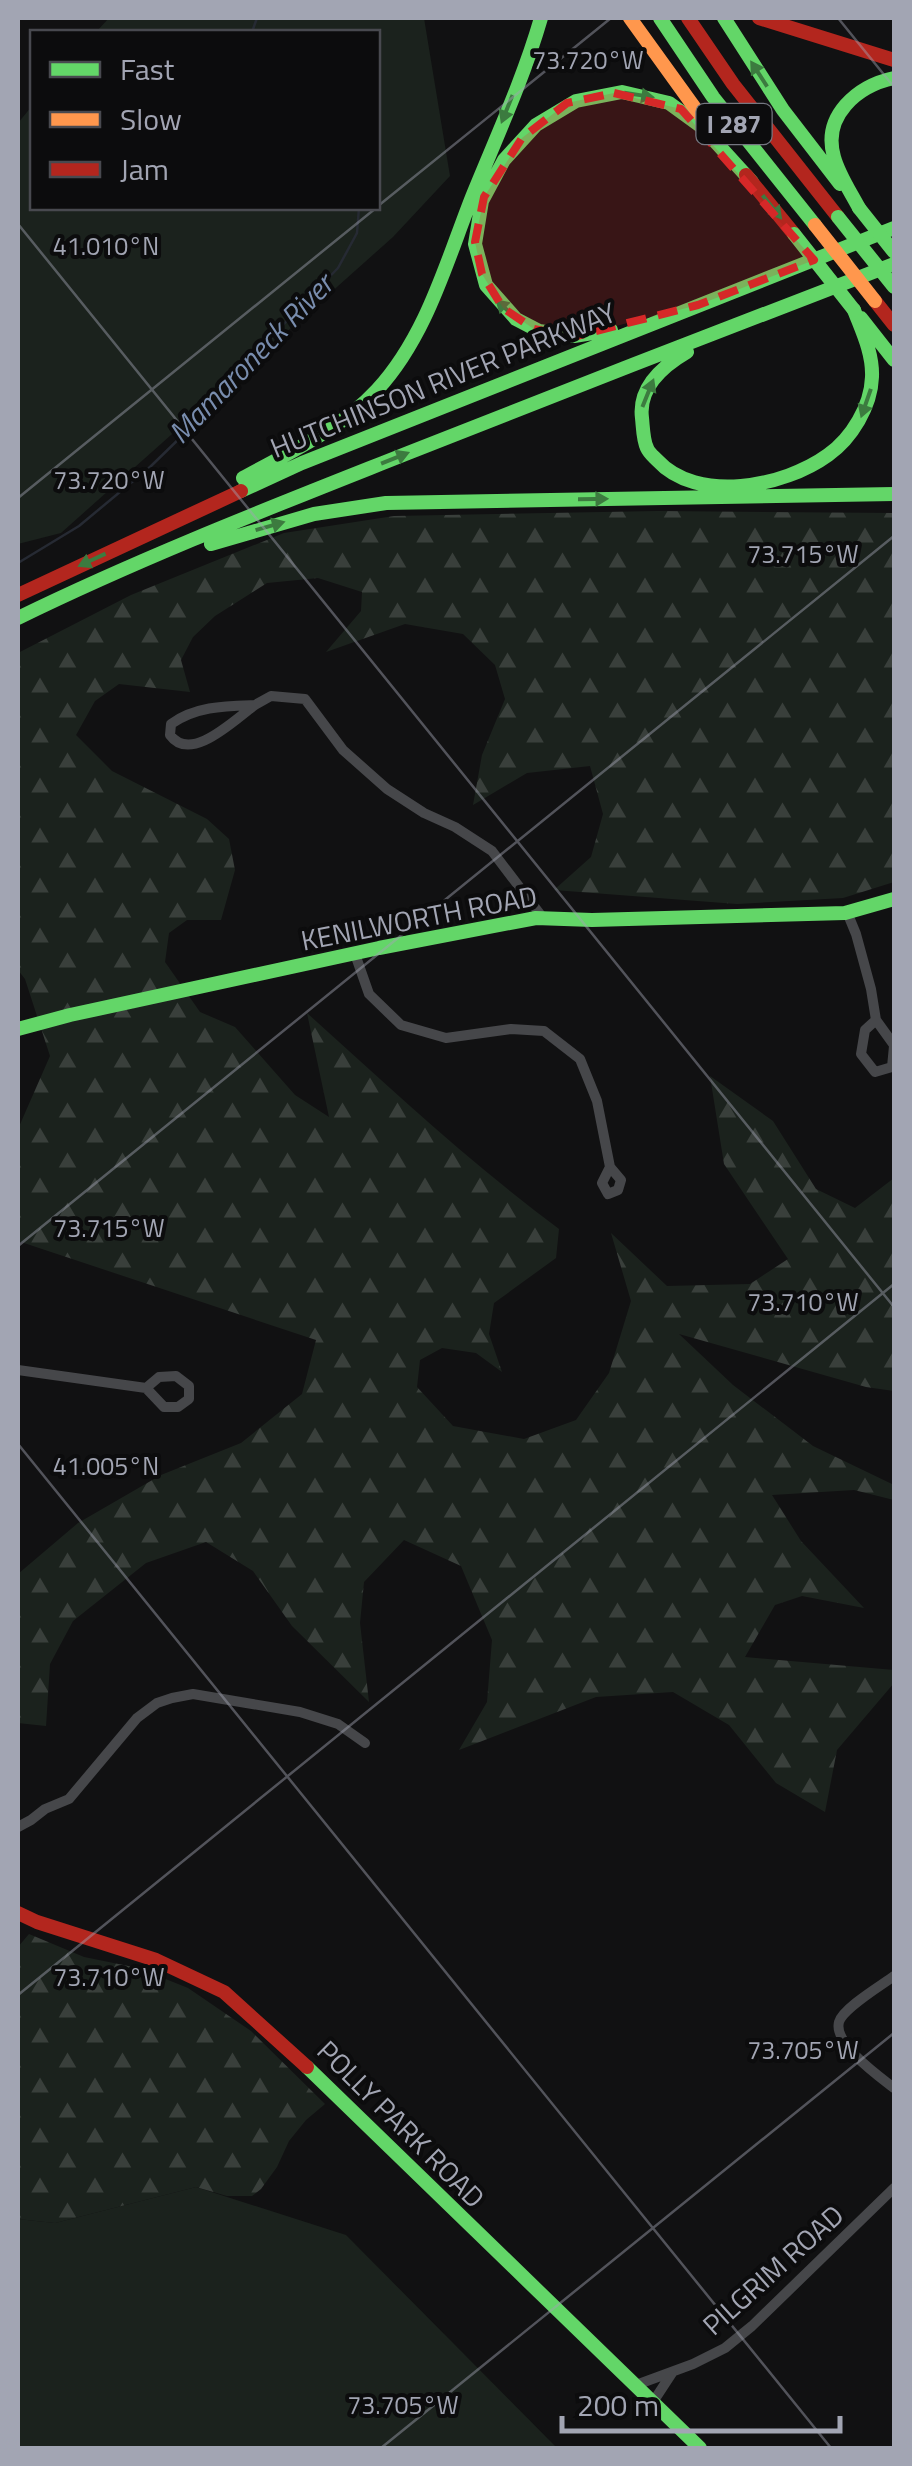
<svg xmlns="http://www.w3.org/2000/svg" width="912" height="2466" font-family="'Titillium Web',sans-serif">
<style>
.green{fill:#1b221d}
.forest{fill:url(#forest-firs)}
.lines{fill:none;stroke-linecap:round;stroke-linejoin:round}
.stream{stroke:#262a33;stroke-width:2.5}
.street{stroke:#46474a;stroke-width:10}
.fast{stroke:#63d668;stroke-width:14}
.slow{stroke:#ff974d;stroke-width:14}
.jam{stroke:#b3261e;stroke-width:14}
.fast-bridge{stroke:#63d668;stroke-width:14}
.slow-bridge{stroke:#ff974d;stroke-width:14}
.oneway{fill:#3c7b3f}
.marked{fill:#d62828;fill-opacity:0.2;stroke:#d62828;stroke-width:8;stroke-dasharray:20 12;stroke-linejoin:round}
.ticks{fill:none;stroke:#a2a5b3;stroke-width:2.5;stroke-opacity:0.45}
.labels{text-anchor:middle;stroke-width:8;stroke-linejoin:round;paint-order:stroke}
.shield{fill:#0c0c0d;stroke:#757781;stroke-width:2.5}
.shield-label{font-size:25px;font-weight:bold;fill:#a2a5b3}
.street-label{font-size:28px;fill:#a2a5b3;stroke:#0c0c0d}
.water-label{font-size:30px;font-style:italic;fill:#798dae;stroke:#0c0c0d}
.ticks-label{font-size:25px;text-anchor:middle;fill:#a2a5b3;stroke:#0c0c0d;stroke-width:8;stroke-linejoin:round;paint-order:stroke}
</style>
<defs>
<pattern id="forest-firs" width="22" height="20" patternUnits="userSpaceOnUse" patternTransform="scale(2.5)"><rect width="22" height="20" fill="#1b221d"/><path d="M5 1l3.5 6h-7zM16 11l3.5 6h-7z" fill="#393f3b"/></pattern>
</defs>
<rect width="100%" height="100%" fill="#111112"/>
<!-- green -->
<path class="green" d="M109,18H424L450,176L393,237L61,533L18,544V123L32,106V208H378V32H96Z
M196,2187L346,2235L557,2448H18V2219L55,2223Z"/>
<!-- forest -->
<path class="forest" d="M658,511L894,513V882L843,898L737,904L554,890L591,857L603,814L590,766L527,773L473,805L482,755L505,699L495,665L463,634L405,624L326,652L361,611L362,592L318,578L267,583L215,616L193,637L181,660L190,692L119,684L95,701L76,735L112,771L207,819L229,839L235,870L221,920H187L169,933L165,962L200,1012L235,1027L295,1095L329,1117L307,1013C389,1087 470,1163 559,1229L556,1258L494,1303L489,1334L502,1372L476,1353L442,1348L420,1360L417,1387L453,1426L524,1439L576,1420L609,1373L631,1301L611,1233L667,1286L750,1284L788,1259L724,1164L710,1076L773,1121L816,1189L855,1208L894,1178V1391L866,1387L679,1334L733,1385L813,1446L894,1485V1500L854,1490L772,1495L801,1541L864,1608L802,1596L775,1605L745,1657L894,1670V1683L837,1750L825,1812L776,1783L729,1725L673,1692L596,1697L459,1750L487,1702L492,1640L461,1566L404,1540L364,1582L360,1623L369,1702L292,1626L253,1571L206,1542L146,1563L73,1621L50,1664L46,1726L18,1723V1574L78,1523L161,1475L241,1443L302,1394L316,1340L18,1241V1129L50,1056L25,979L18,970V653L131,595L284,533L394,516Z
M29,1934L84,1957L138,1968L188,1988L251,2031L325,2104L306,2120L289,2141L277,2167L261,2189L252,2196H227L196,2187L55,2223L18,2219V1947Z"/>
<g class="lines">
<!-- stream -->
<path class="stream" d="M252,32L257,18
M18,563L79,526L150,467L219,400L279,329L338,268L357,233L359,208"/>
<!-- street -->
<path class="street" d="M255,705L271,696L305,699L343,750L387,789L424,813L455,827L492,851L543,918
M255,705C235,719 191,764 170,735L171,724C196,706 226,706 255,705Z
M845,913L849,917L856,934L871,989L876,1020L894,1045
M355,954L369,994L401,1025L446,1038L511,1029L544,1031L580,1059L597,1101L610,1167L621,1180L618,1190L608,1194L602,1183L610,1167
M876,1020L865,1030L861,1054L875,1072L892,1067L894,1046
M18,1370L146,1388L164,1407H178L189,1399V1386L176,1376L159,1377L146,1388
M18,1827L31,1820L45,1809L69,1799L137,1718L157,1703L172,1698L193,1694L300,1712L338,1724L365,1743
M894,1976C882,1985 843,2008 839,2022C833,2044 880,2077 894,2088
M636,2385L693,2364L725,2348L752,2326L894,2188
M653,2402L672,2373"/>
<!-- fast -->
<path class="fast" d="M660,18L713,97L815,225
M724,18L783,110L840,184
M859,208C850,191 839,175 834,157C822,116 857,86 894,78
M861,318L894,360
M611,330L574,336L539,331L516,319L486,285L475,244L482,201L504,160L536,125L576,101L622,92L669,103L702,127L752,182
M687,352C663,366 638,387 642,418C643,427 643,440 647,448C649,453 653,456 657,460C697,504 784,487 828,455C852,438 871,406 872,377C873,353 862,331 854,310
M243,478C290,452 341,429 377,390C426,337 446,263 472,197C496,138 523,80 541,18
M241,491L302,463L894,228
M211,544L314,514L386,503L894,494
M18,618C145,556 277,505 408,453C570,389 731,326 894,264
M18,1029L70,1015L379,948L536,918L592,920L845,913L894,899
M307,2067L700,2448"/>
<!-- slow -->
<path class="slow" d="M630,18L705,122"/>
<!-- jam -->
<path class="jam" d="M688,18L733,84L838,217
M759,18L894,60
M746,175L794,234
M875,301L894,325
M18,595L241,491
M18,1913L37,1922L156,1960L224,1992L307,2067"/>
<!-- fast-bridge -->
<path class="fast-bridge" d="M859,208L894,252
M838,217L894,287
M794,234L854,310"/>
<!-- slow-bridge -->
<path class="slow-bridge" d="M815,225L875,301"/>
</g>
<!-- one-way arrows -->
<defs><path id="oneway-solid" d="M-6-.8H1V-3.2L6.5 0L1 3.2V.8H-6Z" transform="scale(2.5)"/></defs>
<g class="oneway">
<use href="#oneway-solid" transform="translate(759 74) rotate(-123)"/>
<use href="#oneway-solid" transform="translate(639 95) rotate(9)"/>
<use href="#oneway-solid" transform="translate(507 109) rotate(112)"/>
<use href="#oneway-solid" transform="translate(772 207) rotate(51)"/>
<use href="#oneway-solid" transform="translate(507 310) rotate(-137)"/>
<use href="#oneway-solid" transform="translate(648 393) rotate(-68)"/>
<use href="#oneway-solid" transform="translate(866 403) rotate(109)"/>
<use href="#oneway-solid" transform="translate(395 458) rotate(-22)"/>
<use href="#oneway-solid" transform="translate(593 499) rotate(-1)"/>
<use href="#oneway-solid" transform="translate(270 526) rotate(-16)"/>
<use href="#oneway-solid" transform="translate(92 560) rotate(155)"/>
</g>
<!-- marked area -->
<path class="marked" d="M614,93L681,109L814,260L698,305L573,337L534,329L503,308L482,274L475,242L484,197L522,138L567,103Z"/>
<!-- ticks -->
<path class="ticks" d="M838,18L894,87M378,206L611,18M18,224L894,1307M18,498L376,208M18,1246L894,536M18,1444L831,2448M18,1995L894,1284M381,2448L894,2033"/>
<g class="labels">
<!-- shield labels -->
<rect class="shield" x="696.5" y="104" width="75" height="40" rx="8"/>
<g class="shield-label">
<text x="734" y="133">I 287</text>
</g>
<!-- street labels -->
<g class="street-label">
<text transform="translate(443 380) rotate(-22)" y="10">HUTCHINSON RIVER PARKWAY</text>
<text transform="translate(419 918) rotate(-11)" y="10">KENILWORTH ROAD</text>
<text transform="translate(401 2124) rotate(45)" y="10">POLLY PARK ROAD</text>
<text transform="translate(773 2270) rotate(-42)" y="10">PILGRIM ROAD</text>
</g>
<!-- water labels -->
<g class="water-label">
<text transform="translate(251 359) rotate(-46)" y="10">Mamaroneck River</text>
</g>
</g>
<g class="ticks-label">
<text x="588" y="69">73.720°W</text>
<text x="106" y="255">41.010°N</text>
<text x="109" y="489">73.720°W</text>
<text x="803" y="563">73.715°W</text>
<text x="109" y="1237">73.715°W</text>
<text x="803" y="1311">73.710°W</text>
<text x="106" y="1475">41.005°N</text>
<text x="109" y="1986">73.710°W</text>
<text x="803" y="2059">73.705°W</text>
<text x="403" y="2414">73.705°W</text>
</g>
<!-- border -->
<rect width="912" height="2466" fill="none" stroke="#a2a5b3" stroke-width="40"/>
<!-- legend -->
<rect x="30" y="30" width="350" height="180" fill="#0c0c0d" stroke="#48494f" stroke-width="2.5"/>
<rect x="50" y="62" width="50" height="15" fill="#63d668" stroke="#48494f" stroke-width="2.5"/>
<text x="120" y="80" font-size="30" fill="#a2a5b3">Fast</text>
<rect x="50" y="112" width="50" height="15" fill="#ff974d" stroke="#48494f" stroke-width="2.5"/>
<text x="120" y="130" font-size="30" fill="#a2a5b3">Slow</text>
<rect x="50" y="162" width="50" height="15" fill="#b3261e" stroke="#48494f" stroke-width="2.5"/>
<text x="120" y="180" font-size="30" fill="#a2a5b3">Jam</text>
<!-- scale -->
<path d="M562 2416v15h278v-15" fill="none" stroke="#a2a5b3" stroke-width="5"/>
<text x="577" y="2416" font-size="30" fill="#a2a5b3" stroke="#0c0c0d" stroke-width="8" paint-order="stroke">200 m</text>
</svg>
